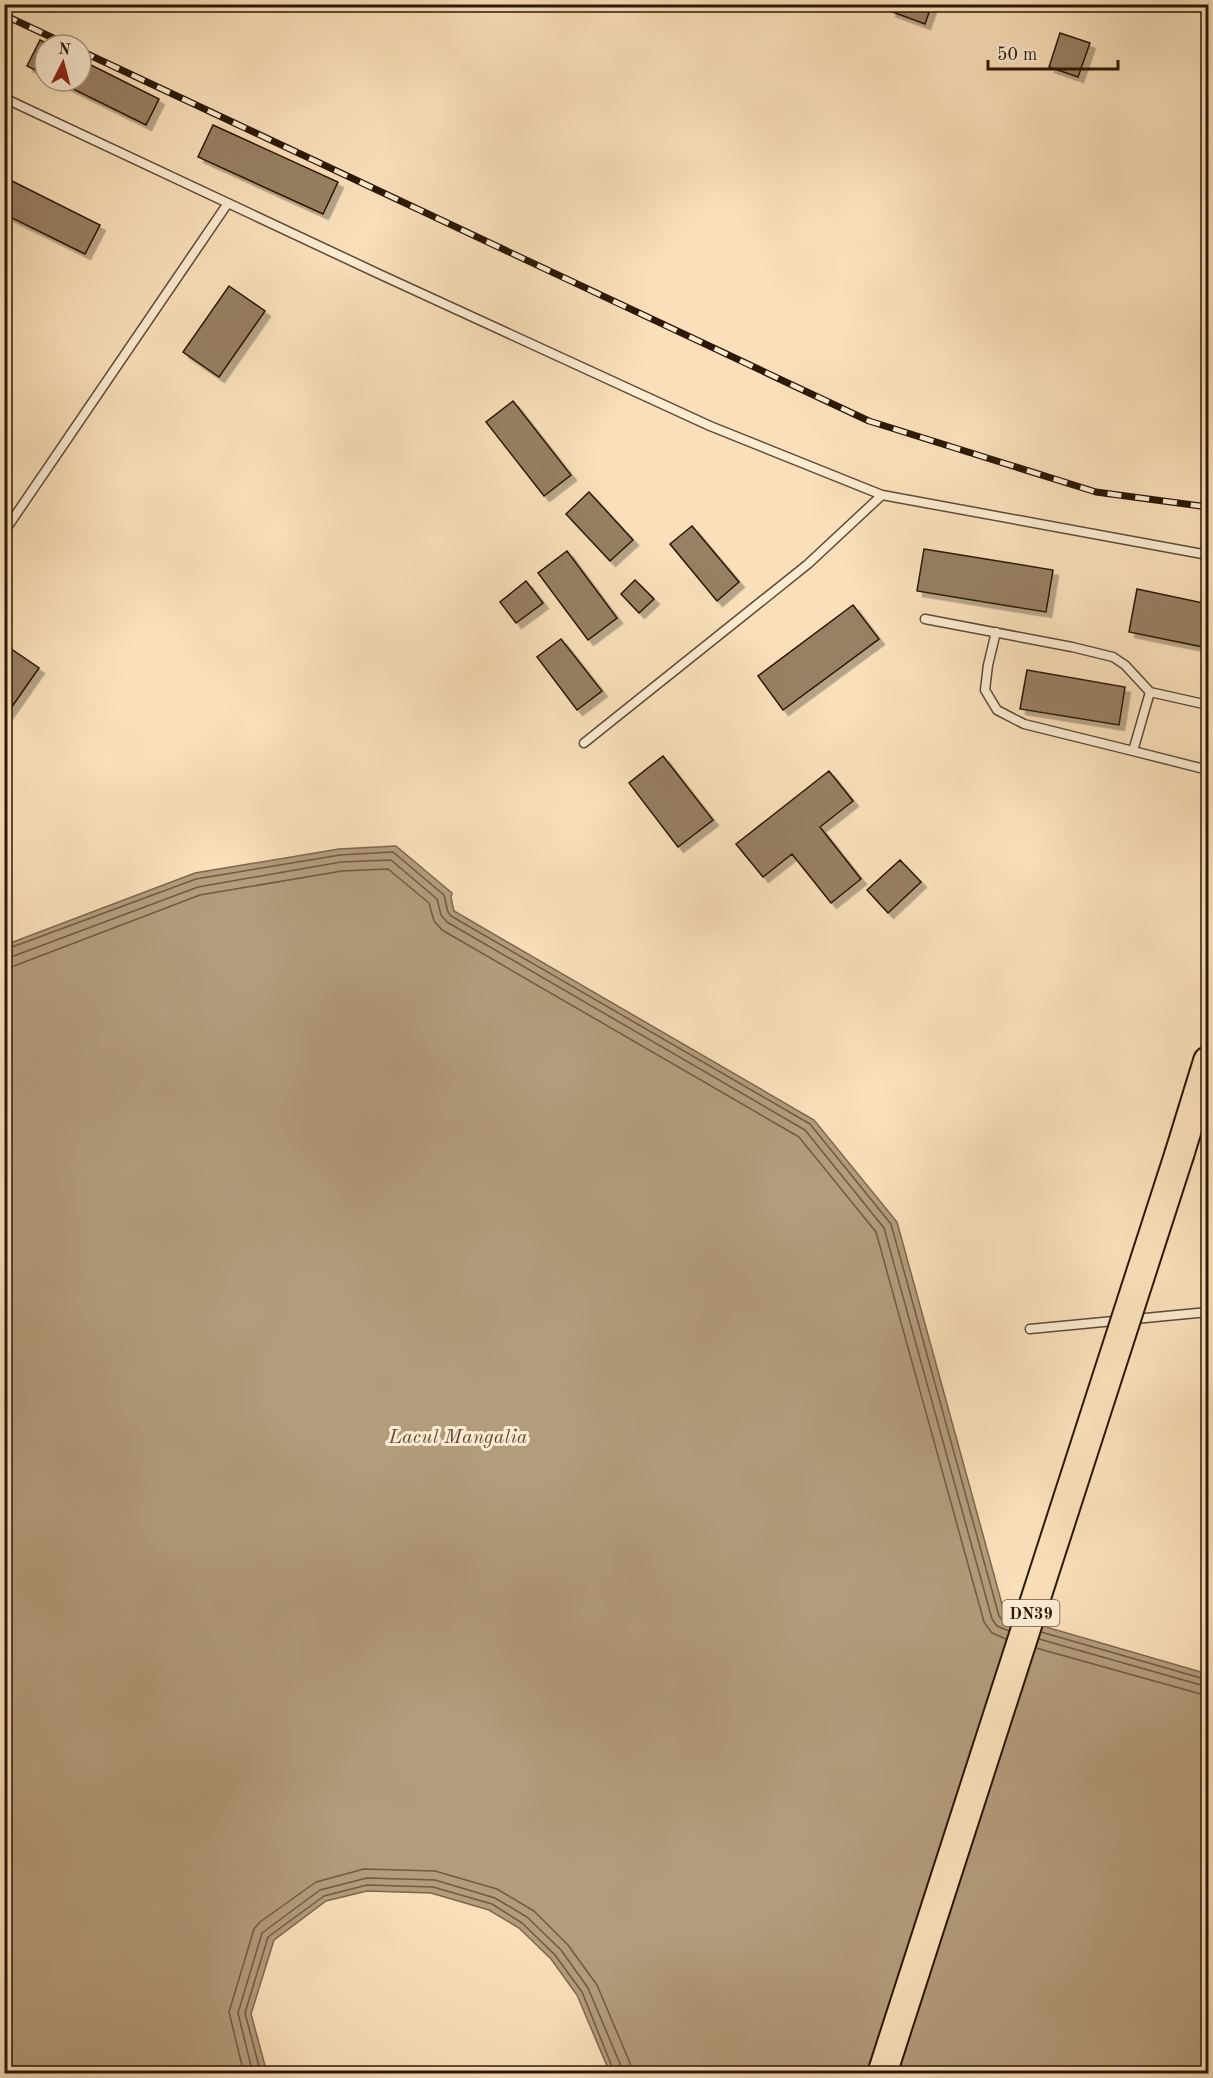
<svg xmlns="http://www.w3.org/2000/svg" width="1213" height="2078" font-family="'Old Standard TT',serif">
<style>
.water{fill:#b39c7c;stroke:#7d674c;stroke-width:1.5}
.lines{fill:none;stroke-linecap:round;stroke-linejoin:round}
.shore{stroke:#705a40;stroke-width:1.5}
.building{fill:#978063;stroke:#2c1805;stroke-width:1.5;filter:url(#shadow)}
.lane-casing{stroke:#5f4a32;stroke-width:11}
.highway-casing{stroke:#2c1805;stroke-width:32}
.lane{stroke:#fbebd2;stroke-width:8}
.highway{stroke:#f9e0ba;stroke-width:28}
.rail-casing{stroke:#2c1805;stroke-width:7}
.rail{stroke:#fbebd2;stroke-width:4.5;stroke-dasharray:14;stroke-linecap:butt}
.highway-bridge-casing{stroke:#2c1805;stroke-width:32;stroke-linecap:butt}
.highway-bridge{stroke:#f9e0ba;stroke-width:28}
.labels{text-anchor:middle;stroke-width:6;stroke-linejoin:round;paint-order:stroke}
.shield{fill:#fbebd2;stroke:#6a5742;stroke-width:1.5}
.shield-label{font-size:16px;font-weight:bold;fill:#2c1805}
.water-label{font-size:20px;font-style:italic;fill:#624d35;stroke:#fbebd2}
</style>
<defs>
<filter id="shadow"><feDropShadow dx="5.5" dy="5.5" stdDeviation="0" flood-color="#0004"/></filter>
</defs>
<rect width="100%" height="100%" fill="#f9e0ba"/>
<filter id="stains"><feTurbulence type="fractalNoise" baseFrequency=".00333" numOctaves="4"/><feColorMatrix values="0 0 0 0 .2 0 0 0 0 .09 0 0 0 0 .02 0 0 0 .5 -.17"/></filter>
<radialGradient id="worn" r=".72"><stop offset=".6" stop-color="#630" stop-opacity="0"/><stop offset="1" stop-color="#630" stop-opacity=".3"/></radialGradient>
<!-- water -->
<path class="water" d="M396,846L452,893L451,898L454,911L814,1120L897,1222L1005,1615L1208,1674V2073H610L577,1995L551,1959L519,1928L489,1910L431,1893L367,1891L326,1901L274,1940L251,2014L267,2073L5,2074V945L195,873L339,849Z"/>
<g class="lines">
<!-- shore -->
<path class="shore" d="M4,950L196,879L340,855L393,852L444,895L448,912L451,916L810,1124L891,1224L999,1616L1003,1621L1011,1623
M4,958L11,957L198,887L341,862L391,860L437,899L441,915L447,922L805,1130L884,1228L992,1619L997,1626L1009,1631
M4,967L14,966L200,895L342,871L388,869L429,903L434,921L442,930L799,1137L876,1232L984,1622L992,1633L1006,1639
M1041,1632L1208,1680
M1039,1639L1208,1687
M1036,1648L1208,1696
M244,2074L229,2012L254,1929L260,1922L316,1882L364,1869L435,1871L497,1889L534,1911L568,1945L597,1985L630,2063L632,2074
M253,2074L238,2013L262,1933L320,1890L367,1878L435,1880L495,1898L527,1917L561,1950L588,1988L621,2066L623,2074
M261,2074L245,2013L268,1937L324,1896L367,1885L433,1887L492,1904L522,1923L555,1955L582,1992L615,2074"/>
</g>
<!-- building -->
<path class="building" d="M893,4H932L925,24L890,11Z
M1060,33L1090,43L1078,77L1049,67Z
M40,40L50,45H45V75L27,66Z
M81,60L159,99L146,125L57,81H81Z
M213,125L338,182L323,214L198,157Z
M4,177L100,225L85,254L4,214Z
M229,286L265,311L219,377L183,352Z
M513,401L571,475L544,496L486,422Z
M589,492L633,540L610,561L566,514Z
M692,526L739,582L717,601L670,544Z
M924,549L1053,570L1046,612L917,591Z
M567,551L617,618L588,640L538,573Z
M635,580L654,599L639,613L621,594Z
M526,581L543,603L516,623L500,602Z
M1137,589L1208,604V648L1129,632Z
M853,605L879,639L783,710L758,676Z
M561,639L602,691L577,710L537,657Z
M4,644L39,668L4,718Z
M1027,670L1125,687L1119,725L1020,709Z
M663,756L713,820L678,847L629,783Z
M829,771L853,801L820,827L861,879L831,903L792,854L763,877L736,844Z
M900,860L921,882L888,913L867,890Z"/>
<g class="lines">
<!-- lane casing -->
<g class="lane-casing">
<path id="lane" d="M4,98L379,274L710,426L882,495L1208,555
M4,532L228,203
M925,619L1072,647L1113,657L1125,665L1150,692L1208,705
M996,632L988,665L985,690L997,710L1024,724L1133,751L1150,692
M584,743L808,564L882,495
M1133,751L1208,770
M1030,1329L1208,1312"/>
</g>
<!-- highway casing -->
<g class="highway-casing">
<path id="highway" d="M1180,1152L1208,1061"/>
</g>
<!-- lane -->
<use href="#lane" class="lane"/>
<!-- highway -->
<use href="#highway" class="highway"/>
<!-- rail casing -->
<g class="rail-casing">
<path id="rail" d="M4,15L68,45
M81,51L869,421L1096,492L1208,507"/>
</g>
<!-- rail -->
<use href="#rail" class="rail"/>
<!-- highway-bridge casing -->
<g class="highway-bridge-casing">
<path id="highway-bridge" d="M882,2074L1180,1152"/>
</g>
<!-- highway-bridge -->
<use href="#highway-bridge" class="highway-bridge"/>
</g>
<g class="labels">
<!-- shield labels -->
<rect class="shield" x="1002.5" y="1600" width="57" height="26" rx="4.5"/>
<g class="shield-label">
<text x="1031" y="1619">DN39</text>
</g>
<!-- water labels -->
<g class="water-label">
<text x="458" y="1443">Lacul Mangalia</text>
</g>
</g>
<!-- margin -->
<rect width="1213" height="2078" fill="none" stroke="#f9e0ba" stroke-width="24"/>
<rect x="6" y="6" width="1201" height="2066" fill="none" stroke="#2c1805" stroke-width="3"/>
<rect x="12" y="12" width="1189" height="2054" fill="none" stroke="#2c1805" stroke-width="1.5"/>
<!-- north arrow -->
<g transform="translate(63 63) rotate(6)"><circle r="28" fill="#fbebd2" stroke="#a89780" stroke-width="1.5"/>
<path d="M0-4.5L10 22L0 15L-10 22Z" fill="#8f2418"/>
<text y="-9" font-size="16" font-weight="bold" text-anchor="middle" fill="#2c1805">N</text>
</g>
<!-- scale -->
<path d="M988 60v9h130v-9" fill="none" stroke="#2c1805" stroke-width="3"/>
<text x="997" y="60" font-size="18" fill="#2c1805" stroke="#fbebd2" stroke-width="4.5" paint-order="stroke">50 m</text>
<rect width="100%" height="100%" filter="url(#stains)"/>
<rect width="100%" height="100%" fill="url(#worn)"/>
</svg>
